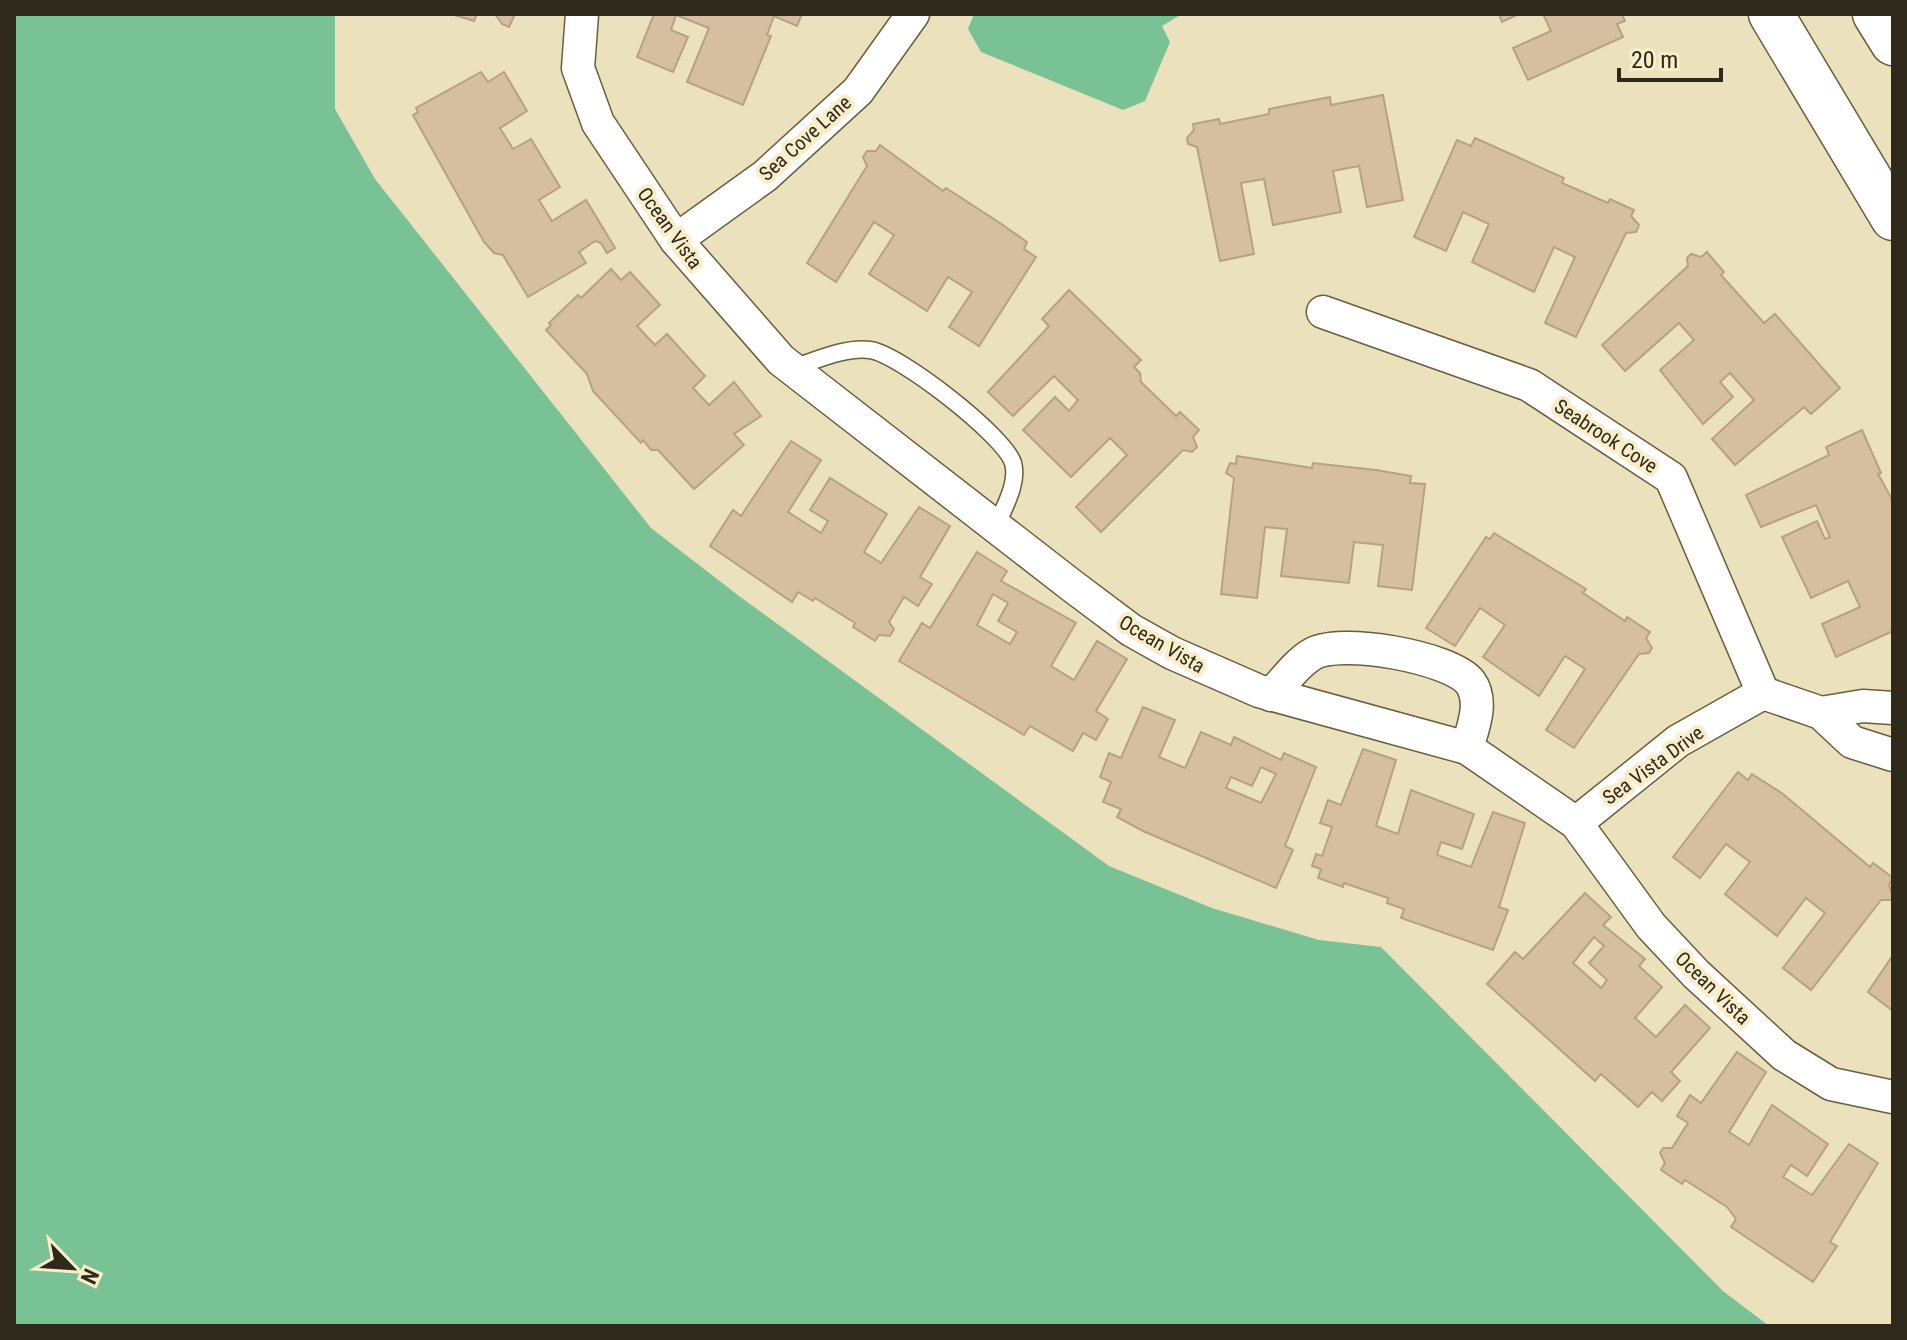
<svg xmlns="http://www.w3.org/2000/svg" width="1907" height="1340" font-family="'Roboto Condensed',sans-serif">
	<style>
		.green { fill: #78c295 }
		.building { fill: #d5bfa0; stroke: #b6a182; stroke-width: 2; fill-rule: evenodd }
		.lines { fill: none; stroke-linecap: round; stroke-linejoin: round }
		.lane-casing { stroke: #695e3e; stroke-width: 19 }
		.street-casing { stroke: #695e3e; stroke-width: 35 }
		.primary-casing { stroke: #695e3e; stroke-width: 47 }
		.lane { stroke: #fff; stroke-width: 16 }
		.street { stroke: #fff; stroke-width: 32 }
		.primary { stroke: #fff; stroke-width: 44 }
		.labels { text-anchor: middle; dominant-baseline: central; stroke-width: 8; stroke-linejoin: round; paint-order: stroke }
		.street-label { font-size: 20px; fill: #2e291b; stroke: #faeeca }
	</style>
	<rect width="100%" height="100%" fill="#ece1bd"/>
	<g class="green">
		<polygon points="14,14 335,14 335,109 375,179 651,528 739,596 1109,866 1212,908 1319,940 1381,947 1723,1291 1769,1326 14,1326"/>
		<polygon points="974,14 1182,14 1162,26 1170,42 1145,101 1123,110 981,52 968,29"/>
	</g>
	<g class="building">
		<polygon points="451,14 477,14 474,21"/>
		<polygon points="495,14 515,14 509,27 502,24"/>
		<polygon points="654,14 802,14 797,26 774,16 767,35 771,36 743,105 687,82 709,28 676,15 671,30 688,37 673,72 637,57"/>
		<polygon points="1499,14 1519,14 1502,22"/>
		<polygon points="1543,14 1622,14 1625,21 1617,24 1623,37 1528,80 1513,48 1551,31"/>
		<polygon points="481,72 488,82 504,72 527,111 500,128 513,149 531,139 560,187 539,200 552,221 586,200 615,248 607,253 601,243 595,241 579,252 586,263 528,297 503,255 494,253 484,242 413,115 418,112 416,108"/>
		<polygon points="1383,95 1403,200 1367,207 1359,166 1333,171 1341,212 1273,225 1264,179 1241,183 1254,254 1220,261 1197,147 1188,144 1187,138 1194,130 1193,124 1219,119 1220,124 1269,114 1269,109 1330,97 1331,105"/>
		<polygon points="1475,138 1564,178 1562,183 1608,203 1610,199 1634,210 1631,216 1639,225 1636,232 1626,233 1576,337 1545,323 1575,257 1554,247 1534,292 1472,262 1489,224 1463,212 1446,251 1414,237 1457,140 1471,146"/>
		<polygon points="880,145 943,191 946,188 1000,223 1027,242 1024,249 1036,257 979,346 949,327 972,292 948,277 927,311 869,274 894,235 874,222 836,282 807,263 867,166 863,157 867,151 876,151"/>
		<polygon points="1707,252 1724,272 1721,275 1764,323 1775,314 1840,388 1811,414 1804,407 1735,465 1712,439 1754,400 1730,373 1720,382 1733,397 1703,424 1660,370 1694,340 1679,323 1625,371 1602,345 1688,266 1687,258 1691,254 1701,257"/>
		<polygon points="611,269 621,280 630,272 660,305 637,326 655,345 667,334 705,376 693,388 709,405 734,382 761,416 734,434 744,445 694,489 658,450 651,450 643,440 641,443 593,391 587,374 546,330 551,325 549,323 578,295 581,298"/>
		<polygon points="1069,290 1141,360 1134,367 1140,373 1141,382 1176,416 1180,412 1199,430 1193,437 1197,447 1192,452 1183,450 1101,532 1076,507 1127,455 1110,438 1071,477 1023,430 1055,397 1069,411 1078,400 1054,376 1013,416 988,392 1049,326 1042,319"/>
		<polygon points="1862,430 1881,473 1878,474 1893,501 1893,631 1836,657 1822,624 1860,607 1848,581 1811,598 1782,537 1817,521 1825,539 1830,537 1816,505 1761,527 1746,495 1829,455 1826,447"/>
		<polygon points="791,441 821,460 788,512 821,533 828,521 810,510 830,478 887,514 864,552 881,563 919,507 950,526 920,577 932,584 918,606 904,597 889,622 894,629 890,636 879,635 875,641 853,627 855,623 815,598 813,601 798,592 792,602 710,546 733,510 741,516"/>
		<polygon points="1237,456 1312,468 1313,463 1376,470 1411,476 1410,483 1425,484 1412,590 1378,586 1383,545 1354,542 1349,583 1281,576 1287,529 1265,527 1257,598 1221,594 1234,478 1226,473 1230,463 1236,464"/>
		<polygon points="1494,533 1586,589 1583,593 1625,621 1627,617 1650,632 1646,638 1652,648 1649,653 1639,654 1574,748 1546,730 1585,669 1565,656 1539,696 1483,657 1505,625 1480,608 1455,646 1426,628 1486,537 1490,539"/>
		<path d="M 977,552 L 1007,571 L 1001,581 L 1076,623 L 1051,666 L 1074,680 L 1097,641 L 1127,659 L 1096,711 L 1108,719 L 1096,740 L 1083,733 L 1073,751 L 1030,726 L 1024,735 L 899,661 L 922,623 L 930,628 ZM 993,594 L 1008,603 L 998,621 L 1017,632 L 1010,644 L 977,625 Z"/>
		<path d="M 1143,707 L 1175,720 L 1159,757 L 1185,768 L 1201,732 L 1231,745 L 1234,737 L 1281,760 L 1284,753 L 1316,767 L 1285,846 L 1293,850 L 1276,888 L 1143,831 L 1117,817 L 1121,809 L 1103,802 L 1111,782 L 1100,777 L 1109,753 L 1121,758 ZM 1261,767 L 1276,774 L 1261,803 L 1226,788 L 1231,777 L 1252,786 Z"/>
		<polygon points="1363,749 1396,760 1376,826 1398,834 1411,790 1474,814 1462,849 1441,842 1437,855 1471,867 1493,812 1525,823 1499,907 1508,910 1493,950 1401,918 1404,909 1387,903 1388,898 1344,883 1343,887 1318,878 1321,869 1312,866 1316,854 1322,856 1332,827 1320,823 1328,800 1341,805"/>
		<polygon points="1738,772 1748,780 1752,774 1783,794 1870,867 1873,863 1893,878 1889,885 1893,897 1890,900 1881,900 1811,990 1783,968 1825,913 1806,898 1777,936 1725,894 1750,862 1726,844 1700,878 1673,857"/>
		<path d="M 1585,893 L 1611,917 L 1603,925 L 1645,959 L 1639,966 L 1662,987 L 1635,1018 L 1656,1037 L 1685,1005 L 1710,1028 L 1671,1072 L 1680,1081 L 1662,1101 L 1652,1092 L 1638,1107 L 1601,1074 L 1595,1081 L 1487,984 L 1515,952 L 1523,959 ZM 1594,937 L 1604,946 L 1589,963 L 1607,980 L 1601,988 L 1573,963 Z"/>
		<polygon points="1893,955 1893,1011 1868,992"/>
		<polygon points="1737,1052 1766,1072 1729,1132 1749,1145 1772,1105 1828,1144 1807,1176 1791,1165 1783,1177 1812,1195 1849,1144 1878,1163 1830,1242 1837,1246 1813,1282 1731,1227 1736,1219 1727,1207 1685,1180 1682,1184 1661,1170 1665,1163 1660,1153 1663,1148 1672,1148 1688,1123 1677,1116 1690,1095 1701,1103"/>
	</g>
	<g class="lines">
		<defs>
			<path id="lane" d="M 793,368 C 817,360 845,347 870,350 C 898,353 1005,436 1013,463 C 1019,483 1003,509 996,527"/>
			<g id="street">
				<polyline points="582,14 578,68 598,123 676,240 781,360 1071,585 1131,630 1172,653 1259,691 1467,748 1576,823 1651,926 1696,974 1784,1055 1831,1084 1893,1097"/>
				<polyline points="676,240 765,176 858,91 913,14"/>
				<polyline points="1323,312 1529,385 1671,478 1763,693"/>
				<path d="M 1271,695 C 1283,683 1296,664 1311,655 C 1338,637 1450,657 1470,682 C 1484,701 1473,728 1467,748"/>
				<polyline points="1821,713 1863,706 1893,708"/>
				<polyline points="1576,823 1678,741 1763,693 1821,713 1852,742 1893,755"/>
			</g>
			<g id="primary">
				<polyline points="1771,14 1893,218"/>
				<polyline points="1875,14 1893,43"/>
			</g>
		</defs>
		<use href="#lane" class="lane-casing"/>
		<use href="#street" class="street-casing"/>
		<use href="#primary" class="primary-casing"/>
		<use href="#lane" class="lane"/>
		<use href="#street" class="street"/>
		<use href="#primary" class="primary"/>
	</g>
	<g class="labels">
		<g class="street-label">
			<text transform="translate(805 138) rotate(-42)">Sea Cove Lane</text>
			<text transform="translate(670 228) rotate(54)">Ocean Vista</text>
			<text transform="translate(1606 436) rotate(33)">Seabrook Cove</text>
			<text transform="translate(1162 644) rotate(30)">Ocean Vista</text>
			<text transform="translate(1653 765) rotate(-36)">Sea Vista Drive</text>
			<text transform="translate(1713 988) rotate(44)">Ocean Vista</text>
		</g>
	</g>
	<rect width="1907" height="1340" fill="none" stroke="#2e291b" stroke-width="32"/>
	<g transform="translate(72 1268) rotate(115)" stroke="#faeeca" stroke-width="6" paint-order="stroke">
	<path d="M0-6L14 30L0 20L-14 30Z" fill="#2e291b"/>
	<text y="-12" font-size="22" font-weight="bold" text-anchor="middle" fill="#2e291b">N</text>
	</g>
	<path d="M1619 68v12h102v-12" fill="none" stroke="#2e291b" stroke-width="4"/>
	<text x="1631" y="68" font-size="24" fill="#2e291b" stroke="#faeeca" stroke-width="6" paint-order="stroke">20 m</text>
</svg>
